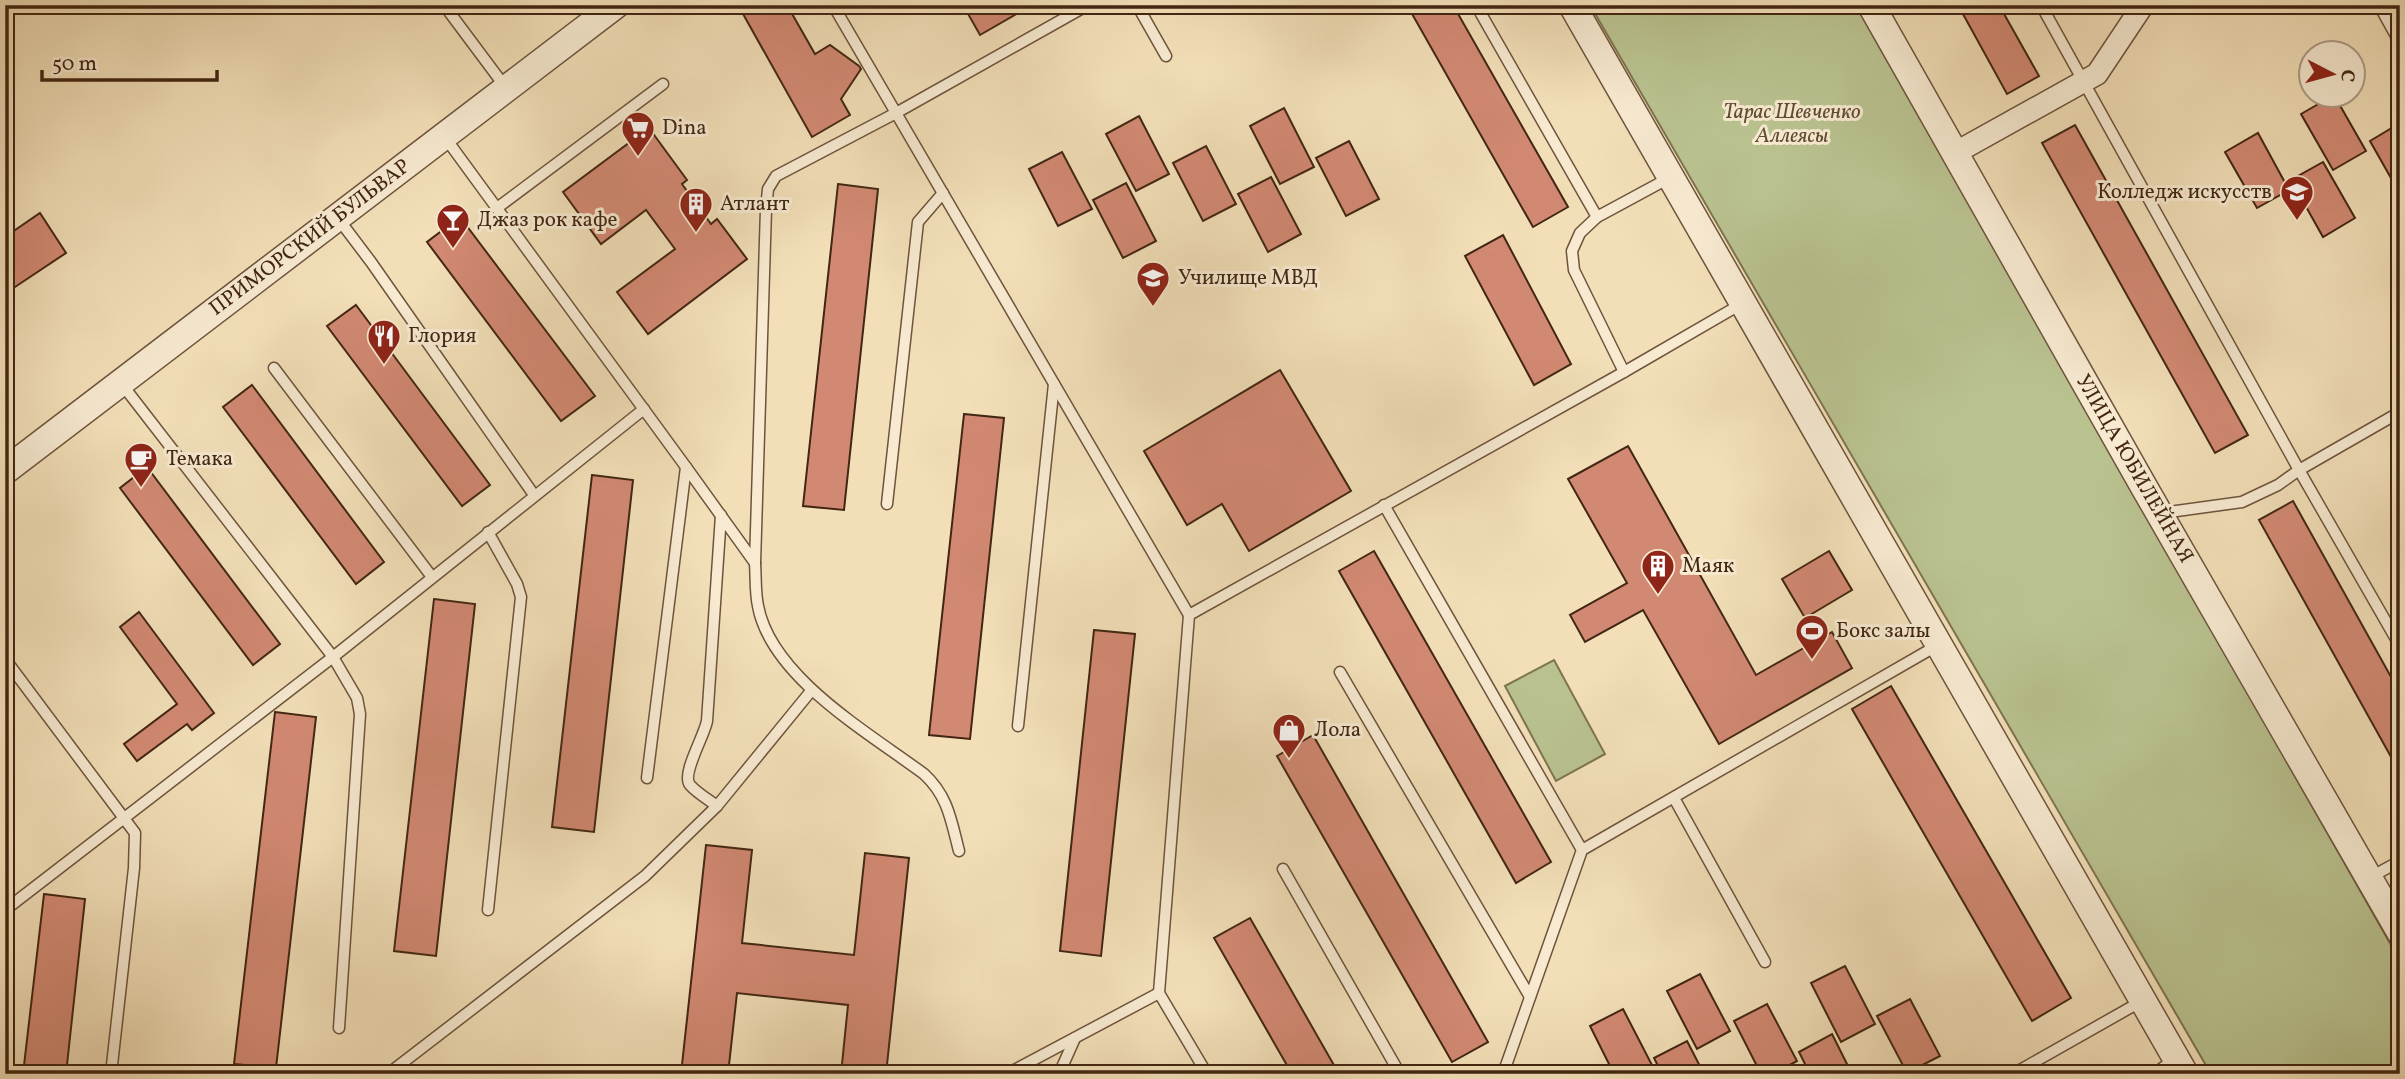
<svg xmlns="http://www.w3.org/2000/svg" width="2405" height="1079" font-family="Vollkorn,serif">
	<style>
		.green { fill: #b9c28f; stroke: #7e7450; stroke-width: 2 }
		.building { fill: #d28973; stroke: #422612; stroke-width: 2 }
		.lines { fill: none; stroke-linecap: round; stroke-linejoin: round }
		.service-casing { stroke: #6e543c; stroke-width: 13 }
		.minor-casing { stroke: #6e543c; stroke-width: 24 }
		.tertiary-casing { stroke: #6e543c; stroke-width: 29 }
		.service { stroke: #f7ead1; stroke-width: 10 }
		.minor { stroke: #f7ead1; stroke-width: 21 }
		.tertiary { stroke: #f7ead1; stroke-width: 26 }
		.labels { text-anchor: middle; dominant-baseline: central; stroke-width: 6; stroke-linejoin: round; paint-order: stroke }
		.park-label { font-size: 21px; font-style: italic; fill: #604d31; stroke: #f7ead1 }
		.poi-label { font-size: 21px; fill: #422612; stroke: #f7ead1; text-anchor: start }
		.street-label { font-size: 21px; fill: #422612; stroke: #f7ead1 }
	</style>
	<rect width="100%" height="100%" fill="#f2dfb8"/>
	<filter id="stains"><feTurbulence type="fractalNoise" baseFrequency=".00286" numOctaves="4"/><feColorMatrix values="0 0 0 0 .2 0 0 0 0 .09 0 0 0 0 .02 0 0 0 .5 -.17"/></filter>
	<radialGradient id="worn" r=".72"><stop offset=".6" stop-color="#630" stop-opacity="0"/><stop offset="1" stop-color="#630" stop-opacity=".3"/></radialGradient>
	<g class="green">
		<polygon points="1590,5 1858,5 2400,961 2400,1074 2211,1074"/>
		<polygon points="1554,660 1605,754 1556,781 1505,686"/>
	</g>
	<g class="building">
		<polygon points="738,5 787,5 815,54 830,45 859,66 861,69 841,99 850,115 812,137"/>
		<polygon points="963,5 1032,5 980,35"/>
		<polygon points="1407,5 1453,5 1568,207 1533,227"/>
		<polygon points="1958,5 1999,5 2039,76 2007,94"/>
		<polygon points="2334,95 2366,151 2333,170 2301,114"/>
		<polygon points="1284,108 1314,167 1280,184 1250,126"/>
		<polygon points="1139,116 1169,174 1136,191 1106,134"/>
		<polygon points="2400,123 2400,194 2370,141"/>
		<polygon points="2075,125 2248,435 2215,453 2042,143"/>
		<polygon points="649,128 687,180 682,184 711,224 717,219 747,259 648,334 617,292 675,249 646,210 601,244 563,192"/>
		<polygon points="2258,133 2289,190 2257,208 2225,152"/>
		<polygon points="1349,141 1379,199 1346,216 1316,158"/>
		<polygon points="1206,146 1236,204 1203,221 1173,163"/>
		<polygon points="1062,152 1092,209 1058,226 1029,169"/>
		<polygon points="2323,162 2355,218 2323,237 2291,180"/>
		<polygon points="1271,177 1301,234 1268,252 1238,194"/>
		<polygon points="1126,183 1156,241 1123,258 1093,200"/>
		<polygon points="838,184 878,189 844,510 803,506"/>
		<polygon points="40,213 66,253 12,289 5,280 5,237"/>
		<polygon points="460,217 595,396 561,421 427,242"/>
		<polygon points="1503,235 1571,364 1534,385 1465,256"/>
		<polygon points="356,305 490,485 462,506 327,326"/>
		<polygon points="1280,370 1351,491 1249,551 1222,504 1187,525 1144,451"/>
		<polygon points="252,385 384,562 356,584 223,407"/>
		<polygon points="964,414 1004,418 970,739 929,735"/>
		<polygon points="1628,446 1756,675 1832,632 1852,668 1719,744 1643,610 1585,642 1570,615 1627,583 1568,479"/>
		<polygon points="147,467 280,644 253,665 120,488"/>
		<polygon points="592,475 633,480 594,832 552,827"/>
		<polygon points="2293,501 2400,693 2400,773 2259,520"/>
		<polygon points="1374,551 1551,862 1516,883 1339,571"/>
		<polygon points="1829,551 1852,590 1805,618 1782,579"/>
		<polygon points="434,599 475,604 436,956 394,951"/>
		<polygon points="139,612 214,713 192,730 187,724 137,761 124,744 177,704 120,627"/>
		<polygon points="1094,630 1135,634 1101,956 1060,951"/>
		<polygon points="1891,686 2071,998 2032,1021 1852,709"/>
		<polygon points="275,712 316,717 276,1068 234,1064"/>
		<polygon points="1313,735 1488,1042 1452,1062 1277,756"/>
		<polygon points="706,845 752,850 742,943 854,955 865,853 909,858 886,1074 841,1074 848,1005 737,993 728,1074 681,1074"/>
		<polygon points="44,894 85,899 66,1074 23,1074"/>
		<polygon points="1250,918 1339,1074 1292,1074 1214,938"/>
		<polygon points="1845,966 1875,1024 1841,1042 1811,983"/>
		<polygon points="1700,974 1730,1031 1697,1049 1667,991"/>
		<polygon points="1910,999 1940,1056 1907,1073 1877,1016"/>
		<polygon points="1767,1004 1797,1061 1773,1074 1761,1074 1734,1021"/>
		<polygon points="1623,1009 1653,1067 1639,1074 1614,1074 1590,1026"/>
		<polygon points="1832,1034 1852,1074 1810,1074 1799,1052"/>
		<polygon points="1687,1041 1704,1074 1662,1074 1654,1058"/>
	</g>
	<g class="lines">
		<defs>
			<g id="service">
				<polyline points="452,5 447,9 506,88"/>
				<polyline points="833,5 1189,615"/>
				<polyline points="1137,5 1166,56"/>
				<polyline points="1476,5 1597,217"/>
				<polyline points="2041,5 2299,470 2400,646"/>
				<polyline points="2379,5 2400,43"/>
				<polyline points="444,136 686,467 647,778"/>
				<polyline points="497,208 663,84"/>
				<polyline points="337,217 371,262 534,495"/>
				<polyline points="274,368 432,577"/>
				<polyline points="1624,372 1574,270 1572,251 1580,233 1597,217 1671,177"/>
				<polyline points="121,383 333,657 357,698 360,714 339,1028"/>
				<polyline points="686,467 755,563"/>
				<polyline points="887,504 918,222 943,193"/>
				<polyline points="1384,505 1582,850"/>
				<polyline points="2162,513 2242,502 2278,485 2299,470 2400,412"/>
				<polyline points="488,532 517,584 521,597 488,910"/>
				<polyline points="5,659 135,833 134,868 111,1074"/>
				<polyline points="1340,672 1530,997"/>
				<polyline points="1018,726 1054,384"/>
				<polyline points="1674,798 1765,962"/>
				<path d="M 717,806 C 709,800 697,793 690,785 C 681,774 704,737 707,721 L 721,515"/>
				<path d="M 959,851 C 951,820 948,796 924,774 C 869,733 771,677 758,606 C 755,592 756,577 755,563 L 766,209 L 768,189 L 776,176 L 896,113 L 1088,5"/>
				<polyline points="1283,869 1400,1074"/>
				<polyline points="2369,878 2400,861"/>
				<polyline points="5,910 333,657 644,409"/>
				<polyline points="388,1074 645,876 717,806 811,691"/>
				<polyline points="1007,1074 1159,993"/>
				<polyline points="1059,1074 1075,1038"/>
				<polyline points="1207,1074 1159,993 1189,615 1624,372 1743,303"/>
				<polyline points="1503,1074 1582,850 1938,645"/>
				<polyline points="2013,1074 2142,1001"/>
				<polyline points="2154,1074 2176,1058"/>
			</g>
			<polyline id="minor" points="1955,153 2097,74 2143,5"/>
			<g id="tertiary">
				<polyline points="1572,5 2185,1074"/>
				<polyline points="1871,5 2144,487 2400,932"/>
				<polyline points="5,471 616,5"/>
			</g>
		</defs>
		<use href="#service" class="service-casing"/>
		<use href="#minor" class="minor-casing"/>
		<use href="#tertiary" class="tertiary-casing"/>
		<use href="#service" class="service"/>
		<use href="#minor" class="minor"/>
		<use href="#tertiary" class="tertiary"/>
	</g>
	<defs>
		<symbol id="supermarket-pin" viewBox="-11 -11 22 30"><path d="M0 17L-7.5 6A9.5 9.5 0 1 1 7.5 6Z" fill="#8f2418" stroke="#f7ead1"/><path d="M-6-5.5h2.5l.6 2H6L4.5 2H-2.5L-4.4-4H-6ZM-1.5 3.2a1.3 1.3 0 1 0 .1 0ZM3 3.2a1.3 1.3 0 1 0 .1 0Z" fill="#fff"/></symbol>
		<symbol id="university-pin" viewBox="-11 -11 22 30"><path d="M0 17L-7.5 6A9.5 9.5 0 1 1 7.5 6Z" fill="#8f2418" stroke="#f7ead1"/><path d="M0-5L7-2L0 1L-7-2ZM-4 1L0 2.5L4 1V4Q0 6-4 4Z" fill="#fff"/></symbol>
		<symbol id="building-pin" viewBox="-11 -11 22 30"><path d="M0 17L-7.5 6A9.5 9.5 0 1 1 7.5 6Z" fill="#8f2418" stroke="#f7ead1"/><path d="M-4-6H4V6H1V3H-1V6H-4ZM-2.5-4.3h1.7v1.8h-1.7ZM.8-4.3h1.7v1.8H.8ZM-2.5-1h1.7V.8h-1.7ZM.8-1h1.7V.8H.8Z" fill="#fff"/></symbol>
		<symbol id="bar-pin" viewBox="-11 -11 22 30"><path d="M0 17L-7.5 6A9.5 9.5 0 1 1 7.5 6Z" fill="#8f2418" stroke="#f7ead1"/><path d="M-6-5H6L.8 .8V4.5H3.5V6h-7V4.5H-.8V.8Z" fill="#fff"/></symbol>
		<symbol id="restaurant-pin" viewBox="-11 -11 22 30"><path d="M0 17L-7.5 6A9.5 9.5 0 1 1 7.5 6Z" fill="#8f2418" stroke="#f7ead1"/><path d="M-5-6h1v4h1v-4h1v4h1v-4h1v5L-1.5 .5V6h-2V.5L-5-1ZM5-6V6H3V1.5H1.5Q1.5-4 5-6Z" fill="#fff"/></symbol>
		<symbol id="cafe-pin" viewBox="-11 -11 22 30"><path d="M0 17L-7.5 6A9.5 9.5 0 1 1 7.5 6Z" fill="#8f2418" stroke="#f7ead1"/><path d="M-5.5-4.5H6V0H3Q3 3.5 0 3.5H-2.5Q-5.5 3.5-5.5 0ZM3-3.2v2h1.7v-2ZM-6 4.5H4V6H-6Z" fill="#fff"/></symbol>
		<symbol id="stadium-pin" viewBox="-11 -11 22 30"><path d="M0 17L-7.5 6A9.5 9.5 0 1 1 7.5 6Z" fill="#8f2418" stroke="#f7ead1"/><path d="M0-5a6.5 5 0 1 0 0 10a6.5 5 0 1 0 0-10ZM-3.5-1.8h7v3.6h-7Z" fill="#fff"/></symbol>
		<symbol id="shop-pin" viewBox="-11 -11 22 30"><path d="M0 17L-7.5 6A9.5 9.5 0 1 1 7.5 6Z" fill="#8f2418" stroke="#f7ead1"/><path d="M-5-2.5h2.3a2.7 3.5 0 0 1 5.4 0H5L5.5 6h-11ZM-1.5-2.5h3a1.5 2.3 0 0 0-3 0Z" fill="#fff"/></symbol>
	</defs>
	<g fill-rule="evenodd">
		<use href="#supermarket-pin" x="619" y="109" width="38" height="52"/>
		<use href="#university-pin" x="2278" y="173" width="38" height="52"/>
		<use href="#building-pin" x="677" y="185" width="38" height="52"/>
		<use href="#bar-pin" x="434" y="201" width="38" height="52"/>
		<use href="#university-pin" x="1134" y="259" width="38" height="52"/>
		<use href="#restaurant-pin" x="365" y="317" width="38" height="52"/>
		<use href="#cafe-pin" x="122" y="440" width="38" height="52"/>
		<use href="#building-pin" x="1639" y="547" width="38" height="52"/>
		<use href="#stadium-pin" x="1793" y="612" width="38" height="52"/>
		<use href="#shop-pin" x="1270" y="711" width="38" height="52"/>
	</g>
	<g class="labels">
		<g class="park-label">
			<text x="1792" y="112">Тарас Шевченко<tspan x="1792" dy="24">Аллеясы</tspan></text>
		</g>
		<g class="poi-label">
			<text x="662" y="128">Dina</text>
			<text x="2272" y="192" text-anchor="end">Колледж искусств</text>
			<text x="720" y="204">Атлант</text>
			<text x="477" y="220">Джаз рок кафе</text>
			<text x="1178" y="278">Училище МВД</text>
			<text x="408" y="336">Глория</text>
			<text x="166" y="459">Темака</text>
			<text x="1682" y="566">Маяк</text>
			<text x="1836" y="631">Бокс залы</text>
			<text x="1314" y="730">Лола</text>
		</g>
		<g class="street-label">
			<text transform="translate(310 238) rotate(-37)">ПРИМОРСКИЙ БУЛЬВАР</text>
			<text transform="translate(2134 469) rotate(60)">УЛИЦА ЮБИЛЕЙНАЯ</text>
		</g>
	</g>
	<rect width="2405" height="1079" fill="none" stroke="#f2dfb8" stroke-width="28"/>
	<rect x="7" y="7" width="2391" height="1065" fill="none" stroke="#422612" stroke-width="3.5"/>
	<rect x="14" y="14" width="2377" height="1051" fill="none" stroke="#422612" stroke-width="2"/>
	<g transform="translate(2332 74) rotate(96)"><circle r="33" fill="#f7ead1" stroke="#af9c85" stroke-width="2"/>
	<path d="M0-5L12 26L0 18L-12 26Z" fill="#8f2418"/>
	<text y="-10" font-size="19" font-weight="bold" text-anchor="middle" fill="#422612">С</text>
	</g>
	<path d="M42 70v10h175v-10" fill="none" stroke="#422612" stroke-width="3.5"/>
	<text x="52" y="70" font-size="21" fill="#422612" stroke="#f7ead1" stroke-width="5" paint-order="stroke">50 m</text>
	<rect width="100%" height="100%" filter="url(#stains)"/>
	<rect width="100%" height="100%" fill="url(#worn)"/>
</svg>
